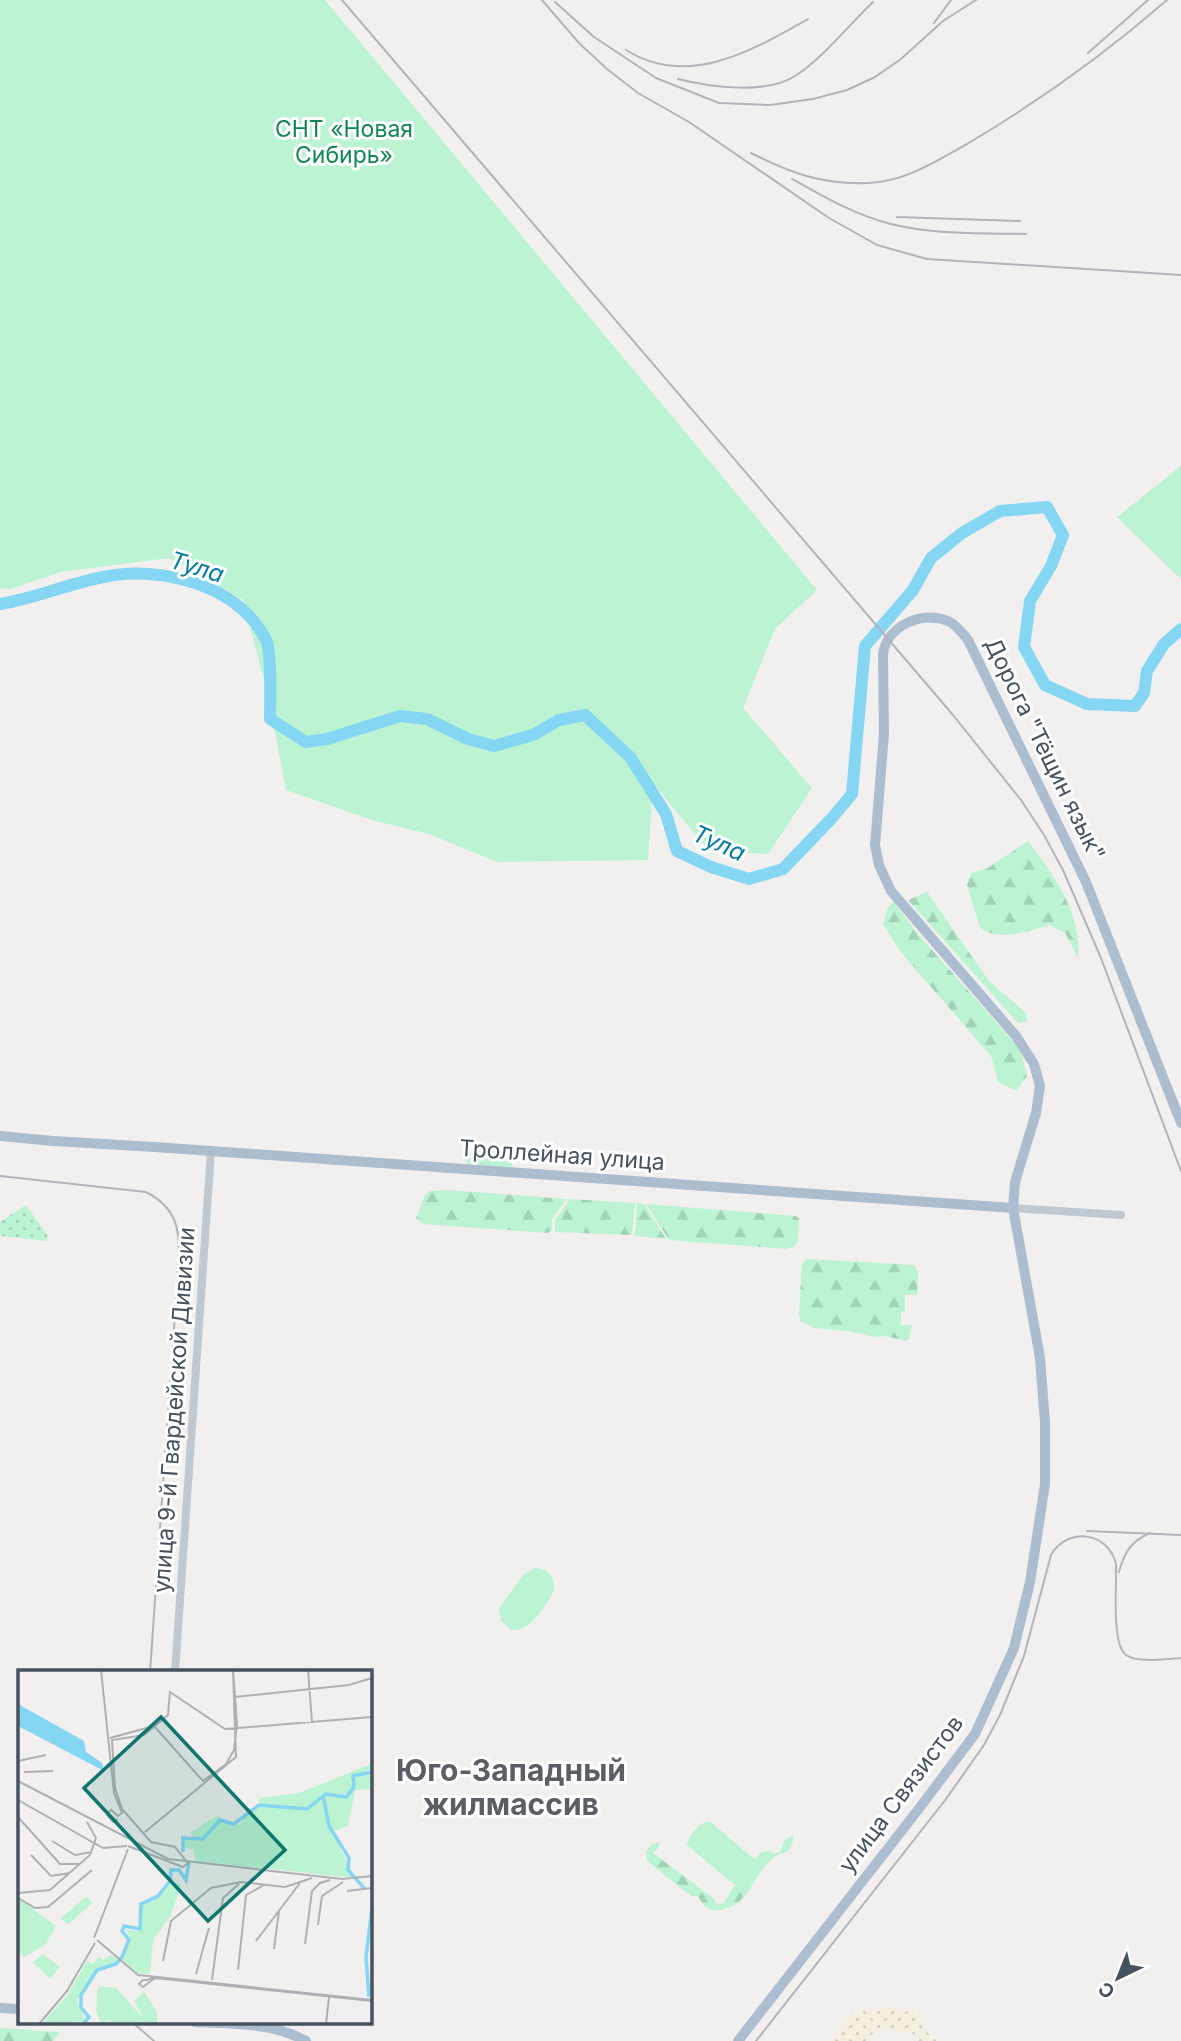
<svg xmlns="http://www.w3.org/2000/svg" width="1181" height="2041" font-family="Inter,sans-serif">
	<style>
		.green { fill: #bbf3d3 }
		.forest { fill: url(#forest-firs) }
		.sand { fill: url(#sand-dots) }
		.park { fill: url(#park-dots) }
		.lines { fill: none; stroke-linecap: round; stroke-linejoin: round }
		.river { stroke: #84d6f3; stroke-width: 12 }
		.minor { stroke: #bfc9d2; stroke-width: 8 }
		.major { stroke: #adbdd0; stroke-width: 10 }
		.tram { stroke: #b1b4ba; stroke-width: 2 }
		.rail { stroke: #b1b4ba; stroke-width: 2 }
		.labels { text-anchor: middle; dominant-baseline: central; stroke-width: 6; stroke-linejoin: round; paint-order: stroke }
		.park-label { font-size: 23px; fill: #108751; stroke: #fff }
		.street-label { font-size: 23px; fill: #46525f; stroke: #fff }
		.water-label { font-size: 24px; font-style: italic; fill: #037ba6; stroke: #fff }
		.district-label { font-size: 30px; font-weight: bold; fill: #5b5f65; stroke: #fff }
		.inset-river { fill: none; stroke: #84d6f3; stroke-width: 3.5 }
		.inset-road { fill: none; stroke: #adb0b5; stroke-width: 2 }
		.view { fill: #0f766e; fill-opacity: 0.15; stroke: #0f766e; stroke-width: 3.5 }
		.inset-edge { fill: none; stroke: #46525f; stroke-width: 3.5 }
	</style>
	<defs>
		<pattern id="forest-firs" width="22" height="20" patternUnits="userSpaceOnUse" patternTransform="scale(1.75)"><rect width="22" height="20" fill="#bbf3d3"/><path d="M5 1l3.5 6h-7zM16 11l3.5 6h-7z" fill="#a2d2b8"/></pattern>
		<pattern id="sand-dots" width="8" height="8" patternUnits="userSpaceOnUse" patternTransform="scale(1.75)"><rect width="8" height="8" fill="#f4efdf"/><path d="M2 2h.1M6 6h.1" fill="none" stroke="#d3cfc2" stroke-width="1.8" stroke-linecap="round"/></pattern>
		<pattern id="park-dots" width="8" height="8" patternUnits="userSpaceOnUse" patternTransform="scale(1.75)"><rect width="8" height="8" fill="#bbf3d3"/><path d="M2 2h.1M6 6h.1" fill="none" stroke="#a2d2b8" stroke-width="1.8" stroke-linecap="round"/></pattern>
	</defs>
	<rect width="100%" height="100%" fill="#f2efef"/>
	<g class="green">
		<polygon points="0,0 325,0 817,590 775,629 743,708 812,788 768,854 709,851 653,783 648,860 497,862 429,834 372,820 286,790 267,692 243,600 169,558 60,572 11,589 0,588"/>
		<polygon points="1181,466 1181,579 1117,517"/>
		<polygon points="476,1147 503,1149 514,1168 467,1164 465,1158"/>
		<path d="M 535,1568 C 549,1569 555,1577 554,1590 C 546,1606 531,1631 512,1630 L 501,1621 L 499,1608 L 523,1575 Z"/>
		<path d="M 707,1821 L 712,1823 L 755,1860 L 737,1885 L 732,1883 L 687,1845 C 688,1836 698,1825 707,1821 Z"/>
	</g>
	<g class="forest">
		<path d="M 1028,841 C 1054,875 1082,913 1078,958 L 1065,933 L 1050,925 C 1028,931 1000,942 980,928 L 967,885 L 971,873 L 986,869 Z"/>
		<polygon points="927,892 989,981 1026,1013 1027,1021 1018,1023 908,900"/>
		<polygon points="894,902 916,932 1020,1049 1027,1076 1016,1091 998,1082 991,1056 899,950 883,924 888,907"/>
		<polygon points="446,1190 567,1199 552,1219 552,1230 548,1233 423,1224 416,1218 425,1195 430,1191"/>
		<polygon points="570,1199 635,1203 632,1235 555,1232 555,1220"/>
		<polygon points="637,1203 644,1204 666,1239 635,1236"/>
		<polygon points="646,1204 796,1216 799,1219 798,1240 795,1246 787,1249 669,1240"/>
		<polygon points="807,1259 915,1265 918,1274 917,1295 905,1295 905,1312 901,1312 901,1325 912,1325 909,1339 905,1341 886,1336 876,1337 848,1331 815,1328 801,1321 799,1314 802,1264"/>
		<path d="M 792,1835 L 794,1837 C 788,1859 786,1848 773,1858 C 752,1874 750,1907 719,1910 C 708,1911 703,1906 698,1896 L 691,1896 L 647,1861 L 646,1852 L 652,1844 L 659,1843 L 658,1848 L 653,1853 L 712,1897 L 718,1905 L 724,1903 L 731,1891 L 761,1852 L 770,1851 L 773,1854 L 780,1852 L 784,1841 Z"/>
		<polygon points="0,2028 60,2032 53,2041 0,2041"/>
	</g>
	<polygon class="sand" points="888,2007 919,2011 925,2030 937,2041 919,2041 917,2035 878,2028 866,2041 831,2041 852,2012"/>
	<polygon class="park" points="26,1205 48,1236 47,1241 0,1236 0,1222"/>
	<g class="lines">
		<path class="river" d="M 0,604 C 35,598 68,584 103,577 C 160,565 238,584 266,640 C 272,652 270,703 270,719 L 306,742 L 327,739 L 400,716 L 427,719 L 468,739 L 494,746 L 533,735 L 559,720 L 585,715 L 630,757 L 666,814 L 677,851 L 711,867 L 749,879 L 783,869 L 832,818 L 852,794 L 865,646 L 913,590 L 931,558 L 962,533 L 1000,511 L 1047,507 L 1063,535 L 1051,566 L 1030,601 L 1024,647 L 1045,685 L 1087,704 L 1135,706 L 1144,693 L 1147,671 L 1164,644 L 1181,629"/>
		<g class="minor">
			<polyline points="1013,1208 1121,1215"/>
			<polyline points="175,1672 211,1151"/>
		</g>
		<g class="major">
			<polyline points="0,1136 53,1141 155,1147 1013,1208"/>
			<polyline points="0,2008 19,2009"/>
			<path d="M 194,2022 C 234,2024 271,2022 306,2041"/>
			<path d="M 738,2041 L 921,1806 L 975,1734 L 1014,1648 L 1030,1582 L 1045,1484 L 1045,1422 L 1040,1358 L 1013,1208 L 1015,1182 L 1036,1113 L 1040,1086 L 1034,1064 L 1016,1036 L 891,891 L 879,865 L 875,845 L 884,734 L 883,654 C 887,626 922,610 948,621 C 957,625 962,633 968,640 L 1086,882 L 1181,1123"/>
		</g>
		<g class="tram">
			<path d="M 0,1176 L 146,1192 C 181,1210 180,1235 178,1270 L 150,1672"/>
			<polyline points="1087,1531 1181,1535"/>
			<path d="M 1119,1572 C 1124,1553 1131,1541 1150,1533"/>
			<polyline points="132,2022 154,2041"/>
			<path d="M 756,2041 L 946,1799 L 984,1745 L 1000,1715 L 1024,1656 L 1051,1555 C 1067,1527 1108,1531 1116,1564 C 1117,1583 1111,1644 1126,1655 C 1137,1663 1168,1659 1181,1658"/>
		</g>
		<g class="rail">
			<polyline points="342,0 953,715 1021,800 1044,835 1063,870 1101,958 1181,1171"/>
			<polyline points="542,0 579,43 607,69 638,93 689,122 829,218 877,245 927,259 1181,275"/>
			<polyline points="555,2 594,37 656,78 719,103 770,105 813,99 847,90 875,77 901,59 943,21 976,0"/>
			<polyline points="934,23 951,0"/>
			<path d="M 626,50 C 688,89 753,50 808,19"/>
			<polyline points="1088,53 1148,0"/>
			<path d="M 678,79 C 710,87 765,95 795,76 C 821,60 850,24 873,2"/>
			<path d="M 751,153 C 790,173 823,185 868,183 C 905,182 936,161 967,144 C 1038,102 1105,54 1167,0"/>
			<path d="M 792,179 C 824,197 855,215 891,224 C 935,235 981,233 1026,234"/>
			<polyline points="897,217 1020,221"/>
		</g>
	</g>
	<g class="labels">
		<g class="park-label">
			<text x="344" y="129">СНТ «Новая<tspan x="344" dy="26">Сибирь»</tspan></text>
		</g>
		<g class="street-label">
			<text transform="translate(1045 749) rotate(64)">Дорога "Тёщин язык"</text>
			<text transform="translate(562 1155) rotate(4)">Троллейная улица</text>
			<text transform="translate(174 1410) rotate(-86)">улица 9-й Гвардейской Дивизии</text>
			<text transform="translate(901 1794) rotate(-53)">улица Связистов</text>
		</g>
		<g class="water-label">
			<text transform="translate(197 567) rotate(17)">Тула</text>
			<text transform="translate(719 843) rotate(24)">Тула</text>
		</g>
		<g class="district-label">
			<text x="511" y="1770">Юго-Западный<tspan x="511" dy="34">жилмассив</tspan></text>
		</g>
	</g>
	<g transform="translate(18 1670)">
		<rect width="354" height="354" fill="#f2efef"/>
		<path d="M 353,94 L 353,119 L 337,120 L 330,156 L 314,162 L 337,208 L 178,191 L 175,179 L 166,178 L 165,171 L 176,168 L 172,163 L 193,149 L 200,146 L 214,155 L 222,154 L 234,139 L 242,137 L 241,128 L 281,123 ZM 153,213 L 163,214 L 161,221 L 153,245 L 135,270 L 132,304 L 119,303 L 105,290 L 113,270 L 108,260 L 123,261 L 124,234 L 141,227 ZM 69,226 L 74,233 L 51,254 L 42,249 ZM 25,284 L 42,297 L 32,309 L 15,292 ZM 93,285 L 100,290 L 97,293 L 79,300 L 59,330 L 67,351 L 24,354 L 51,323 L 55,325 L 51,322 L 69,291 L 75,294 L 80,287 L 85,290 ZM 80,316 L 98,318 L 125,348 L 116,331 L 126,322 L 139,342 L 139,353 L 120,353 L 125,348 L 118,353 L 90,353 L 93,350 L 83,353 L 78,341 Z" fill="#bbf3d3"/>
		<path d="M 0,228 L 38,256 L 27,275 L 6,287 L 0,281 Z" fill="#bbf3d3"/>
		<path d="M 0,34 L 66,71 L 68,82 L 84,93 L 86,101 L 0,56 Z" fill="#84d6f3"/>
		<path class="inset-river" d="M 305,125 L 311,156 L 331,188 L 330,200 L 347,219M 165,182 L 165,168 L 185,169 L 202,150 L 216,154 L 241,135 L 289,139 L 308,124 L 328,127 L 336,117 L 335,106 L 354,102M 351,327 L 348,287 L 354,238M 65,354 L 71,347 L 63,338 L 63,325 L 79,300 L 98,294 L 104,287 L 111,270 L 104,261 L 106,256 L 122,259 L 123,234 L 140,226 L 152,211 L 153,200 L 161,200 L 168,210 L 171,192"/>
		<path class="inset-road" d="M 83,0 L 96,123 L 104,143 L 100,146 L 93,140 L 89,145 L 95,152 L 100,149M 290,0 L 294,52M 217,27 L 331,15 L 354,8M 92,68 L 136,56 L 185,111 L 208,94 L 216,80 L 219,54 L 215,0M 0,91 L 28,85M 6,102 L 35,101M 0,111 L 150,189 L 324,209 L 354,206M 0,130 L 85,178 L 109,176M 0,147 L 42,194 L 61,194M 127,162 L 218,87 L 215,0M 34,171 L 57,185 L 74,182M 110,176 L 165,197 L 170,193 L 157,177 L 133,172 L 104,139 L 97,118 L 94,70 L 126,65 L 150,45 L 152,22 L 207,59 L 354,47M 13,185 L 33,206 L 52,203M 329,221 L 354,218M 0,223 L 32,220 L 72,185 L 78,168 L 69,152M 0,228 L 17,238 L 30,237 L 74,200M 300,255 L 304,226 L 325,212M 76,268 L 110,179M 79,270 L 120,305 L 354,330M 238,271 L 282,213M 287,274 L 294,221 L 302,213 L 312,210M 256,279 L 261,241M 145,291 L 153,251 L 193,218 L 223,212 L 267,217 L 294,208M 220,300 L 228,225 L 246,215M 178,304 L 191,258M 194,310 L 205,228 L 221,214M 354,330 L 137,307 L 135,308 L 129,310 L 125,310 L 121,314 L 125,317 L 137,308 L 354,331M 21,354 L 49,321 L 77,273M 308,354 L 311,327"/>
		<path class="view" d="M 143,47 L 267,180 L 190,251 L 66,118 Z"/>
		<rect width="354" height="354" class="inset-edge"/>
	</g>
	<g transform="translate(1118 1978) rotate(223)" stroke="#ffffff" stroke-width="5" paint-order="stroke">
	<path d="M0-5L12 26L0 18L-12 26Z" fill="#46525f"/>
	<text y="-10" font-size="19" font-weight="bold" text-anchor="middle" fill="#46525f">С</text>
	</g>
</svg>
